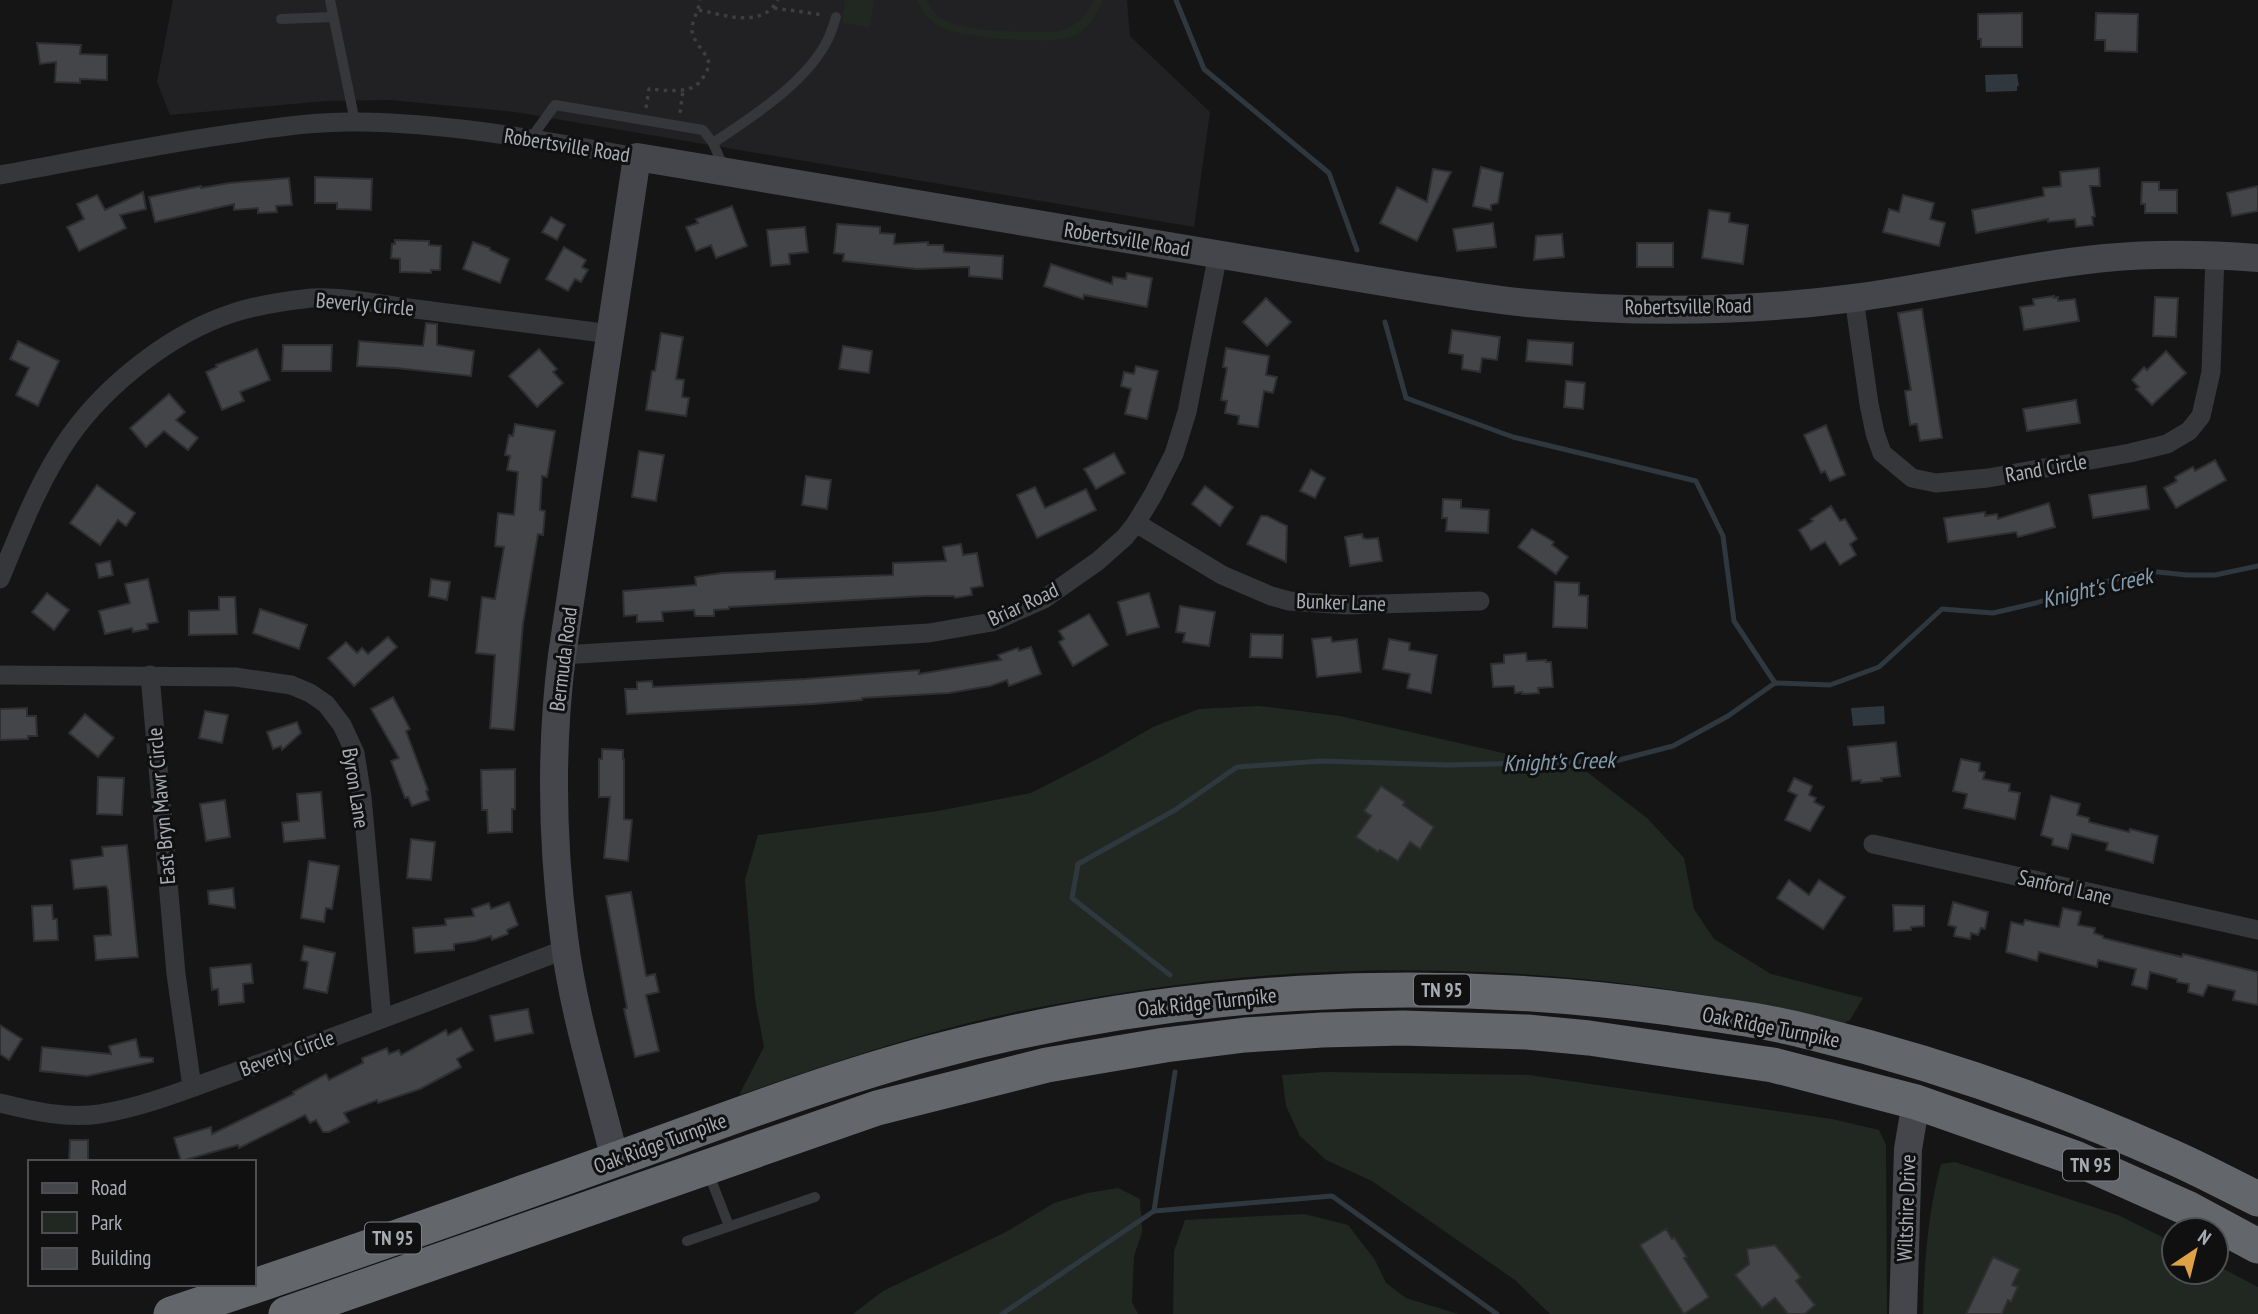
<svg xmlns="http://www.w3.org/2000/svg" width="2258" height="1314" font-family="'PT Sans Narrow',sans-serif">
	<style>
		.built { fill: #212123 }
		.green { fill: #212822 }
		.water { fill: #2f383e }
		.lines { fill: none; stroke-linecap: round; stroke-linejoin: round }
		.stream { stroke: #2f383e; stroke-width: 5 }
		.building { fill: #444549; stroke: #2f2f32; stroke-width: 2 }
		.path { stroke: #3c3e42; stroke-width: 3.5; stroke-dasharray: 3.5 5; stroke-linecap: butt }
		.lane { stroke: #36373b; stroke-width: 10 }
		.street { stroke: #36373b; stroke-width: 19 }
		.secondary { stroke: #44464b; stroke-width: 28 }
		.highway { stroke: #63666b; stroke-width: 35 }
		.labels { text-anchor: middle; dominant-baseline: central; stroke-width: 6; stroke-linejoin: round; paint-order: stroke }
		.shield { fill: #101011; stroke: #7a7e84; stroke-width: 2 }
		.shield-label { font-size: 19px; font-weight: bold; fill: #a8adb5 }
		.street-label { font-size: 21px; fill: #a8adb5; stroke: #101011 }
		.water-label { font-size: 23px; font-style: italic; fill: #839cad; stroke: #101011 }
	</style>
	<rect width="100%" height="100%" fill="#151516"/>
	<polygon class="built" points="173,0 1127,0 1130,36 1210,112 1194,227 515,112 390,100 326,101 170,115 157,82"/>
	<g class="green">
		<polygon points="845,0 874,0 870,27 842,23"/>
		<path d="M 917,0 L 926,0 C 930,7 933,13 939,17 C 962,33 1027,32 1055,32 C 1075,27 1085,19 1094,0 L 1103,0 C 1096,15 1088,30 1072,37 C 1051,45 962,38 942,28 C 930,22 923,12 917,0 Z"/>
		<path d="M 1259,706 L 1340,716 L 1587,772 L 1647,818 L 1684,858 L 1694,909 L 1714,939 L 1771,974 L 1863,998 L 1850,1020 L 1843,1024 C 1810,1016 1777,1008 1744,1002 C 1581,971 1402,962 1238,978 C 1165,985 1092,997 1020,1011 C 924,1031 832,1063 739,1095 L 764,1047 L 755,999 L 745,880 L 758,835 L 938,811 L 1031,793 L 1103,756 L 1153,727 L 1199,709 Z"/>
		<polygon points="1325,1072 1529,1075 1832,1119 1879,1130 1886,1145 1887,1314 1550,1314 1515,1280 1372,1181 1326,1160 1300,1136 1286,1106 1282,1075"/>
		<path d="M 1955,1162 L 2118,1215 L 2174,1243 L 2174,1272 L 2216,1272 L 2216,1265 L 2258,1287 L 2258,1314 L 1923,1314 C 1924,1264 1928,1212 1941,1164 Z"/>
		<polygon points="1118,1188 1140,1199 1142,1232 1134,1256 1132,1302 1138,1314 853,1314 883,1291 1006,1232 1054,1203 1088,1193"/>
		<polygon points="1304,1214 1348,1225 1375,1260 1386,1283 1406,1298 1458,1314 1173,1314 1174,1251 1185,1220"/>
	</g>
	<g class="water">
		<polygon points="2017,74 2019,86 2017,86 2017,91 1986,92 1985,75"/>
		<polygon points="1884,706 1885,724 1853,726 1851,708"/>
	</g>
	<g class="lines">
		<g class="stream">
			<polyline points="1176,0 1204,69 1329,173 1357,250"/>
			<polyline points="1385,322 1406,398 1513,437 1696,481 1723,536 1734,621 1775,683"/>
			<polyline points="1170,975 1072,898 1078,864 1175,810 1237,767 1321,761 1448,765 1615,761 1673,746 1728,716 1775,683 1830,685 1879,667 1942,609 1993,613 2036,603 2075,590 2148,571 2187,575 2215,575 2258,566"/>
			<polyline points="1154,1211 1175,1072"/>
			<polyline points="1002,1314 1154,1211 1332,1196 1497,1314"/>
		</g>
	</g>
	<g class="building">
		<polygon points="2022,13 2022,47 1981,47 1981,39 1978,39 1978,14"/>
		<polygon points="2096,13 2138,14 2137,52 2105,51 2105,40 2095,40"/>
		<polygon points="37,43 81,45 80,54 107,55 107,80 80,79 80,83 55,82 56,62 40,64"/>
		<polygon points="1481,167 1503,173 1498,203 1491,205 1491,210 1473,206"/>
		<polygon points="2099,168 2100,186 2090,186 2095,216 2092,217 2093,225 2076,227 2075,219 2048,222 2048,219 1976,233 1972,210 2044,196 2043,188 2061,186 2060,172"/>
		<polygon points="1433,169 1451,172 1417,241 1380,223 1397,187 1427,202"/>
		<polygon points="315,177 372,179 371,210 337,209 337,203 315,203"/>
		<polygon points="289,178 292,205 276,206 277,212 258,213 258,208 234,210 234,204 155,222 149,197 201,186 201,188 229,183"/>
		<polygon points="2142,182 2159,182 2159,190 2177,190 2177,213 2145,213 2145,204 2141,204"/>
		<polygon points="2258,186 2258,211 2232,216 2227,193"/>
		<polygon points="143,192 146,209 120,215 126,228 79,251 67,227 84,219 77,204 97,195 105,210"/>
		<polygon points="1903,195 1934,203 1930,219 1945,223 1939,246 1883,232 1889,209 1899,212"/>
		<polygon points="732,206 747,246 716,258 711,245 696,251 686,227 698,223 696,219"/>
		<polygon points="1709,210 1730,213 1729,222 1748,225 1743,264 1702,258"/>
		<polygon points="551,217 565,225 557,240 542,232"/>
		<polygon points="1493,223 1496,247 1457,251 1453,229"/>
		<polygon points="837,224 880,227 880,233 895,234 894,244 928,242 928,245 943,245 944,252 1003,256 1002,279 969,276 969,267 917,269 843,261 844,254 834,253"/>
		<polygon points="805,227 808,252 789,254 790,264 771,266 767,230"/>
		<polygon points="1562,234 1564,257 1534,260 1536,236"/>
		<polygon points="395,240 429,241 429,245 441,246 440,270 431,270 431,273 400,272 400,259 391,258 392,244 395,244"/>
		<polygon points="473,242 490,248 490,250 509,259 500,283 463,269"/>
		<rect x="1637" y="243" width="36" height="24"/>
		<polygon points="564,247 586,260 582,267 588,270 581,282 575,279 568,291 546,279"/>
		<polygon points="1051,264 1112,284 1113,277 1126,279 1127,273 1152,278 1147,307 1084,295 1083,299 1044,286"/>
		<polygon points="2054,296 2054,298 2058,297 2058,301 2075,299 2079,321 2024,330 2020,307 2034,305 2033,299"/>
		<polygon points="2155,297 2178,298 2176,337 2153,336"/>
		<polygon points="1266,298 1291,322 1267,346 1243,322"/>
		<polygon points="1922,309 1942,438 1920,441 1917,424 1910,425 1905,391 1911,390 1898,313"/>
		<polygon points="426,323 437,324 437,345 474,351 471,376 396,368 357,366 359,341 423,346"/>
		<polygon points="1452,330 1500,337 1497,360 1482,358 1480,372 1462,369 1463,355 1449,353"/>
		<polygon points="661,333 683,337 676,379 684,380 682,397 689,398 686,416 646,410 652,371 655,371"/>
		<polygon points="1528,340 1573,343 1572,365 1526,361"/>
		<polygon points="18,341 59,361 38,406 16,395 29,368 10,359"/>
		<polygon points="283,345 332,345 331,371 282,371"/>
		<polygon points="843,346 872,351 869,373 839,369"/>
		<polygon points="1226,348 1269,356 1266,375 1277,377 1273,393 1264,391 1258,427 1238,424 1239,416 1225,413 1227,401 1221,400 1227,368 1223,367"/>
		<polygon points="257,349 270,380 240,392 244,401 222,410 206,372 217,367 216,365"/>
		<polygon points="539,349 557,369 553,372 563,383 537,407 509,376"/>
		<polygon points="2166,351 2186,373 2152,405 2136,389 2139,387 2132,380 2144,367 2147,370"/>
		<polygon points="1136,366 1158,371 1147,419 1125,414 1131,389 1121,386 1124,372 1134,374"/>
		<polygon points="1566,381 1585,383 1583,409 1564,407"/>
		<polygon points="169,394 185,412 176,420 198,438 188,450 164,431 146,447 130,428"/>
		<polygon points="2076,400 2080,423 2027,431 2023,409"/>
		<polygon points="515,424 555,431 547,477 542,476 540,510 545,511 543,535 538,534 523,624 514,730 490,728 495,655 476,653 482,597 495,599 504,547 495,546 498,513 514,515 518,472 507,470 510,456 505,455 509,435 513,436"/>
		<polygon points="1826,425 1845,475 1830,481 1825,471 1821,473 1804,435"/>
		<polygon points="639,451 664,455 656,501 632,497"/>
		<polygon points="1114,453 1125,473 1096,489 1084,469"/>
		<polygon points="2215,460 2226,480 2176,508 2164,488 2177,481 2175,477 2193,467 2195,471"/>
		<polygon points="1311,470 1325,478 1315,498 1300,491"/>
		<polygon points="806,476 831,480 827,509 802,505"/>
		<polygon points="97,485 135,513 126,526 118,520 100,545 70,523"/>
		<polygon points="1205,486 1233,507 1220,526 1192,504"/>
		<polygon points="2146,486 2149,509 2093,518 2089,495"/>
		<polygon points="1035,487 1045,508 1086,489 1096,510 1037,538 1017,495"/>
		<polygon points="1443,499 1461,500 1461,508 1489,510 1488,533 1446,531 1447,518 1442,518"/>
		<polygon points="2049,503 2055,527 2018,537 2016,532 1948,542 1944,518 1985,512 1985,516 1997,514 1998,519"/>
		<polygon points="1831,506 1840,521 1845,519 1857,539 1850,544 1856,555 1840,565 1825,542 1811,550 1799,530 1813,521 1811,519"/>
		<polygon points="1261,516 1267,516 1287,526 1286,562 1247,544"/>
		<polygon points="1532,529 1554,542 1552,545 1568,557 1556,574 1518,547"/>
		<polygon points="1362,534 1363,538 1367,539 1378,538 1382,561 1350,566 1345,537"/>
		<polygon points="961,544 963,555 977,553 983,586 971,588 972,595 955,598 954,596 925,596 729,607 729,609 714,610 714,616 695,616 694,610 662,612 663,621 637,622 637,615 624,616 623,591 696,585 695,577 722,573 775,571 775,579 893,575 893,563 946,561 943,547"/>
		<polygon points="110,561 113,575 99,578 96,564"/>
		<polygon points="148,579 158,622 147,624 148,629 133,632 132,628 105,634 99,611 130,603 125,584"/>
		<polygon points="431,579 450,582 447,600 429,596"/>
		<polygon points="1555,582 1579,583 1579,595 1588,596 1587,628 1553,627"/>
		<polygon points="47,593 69,610 54,630 32,612"/>
		<polygon points="1149,593 1159,627 1127,635 1118,602"/>
		<polygon points="219,597 235,597 237,634 189,635 189,611 219,610"/>
		<polygon points="1180,606 1215,612 1209,646 1183,642 1185,633 1176,632"/>
		<polygon points="260,609 307,625 299,649 253,633"/>
		<polygon points="1089,614 1108,645 1073,666 1059,642 1064,639 1059,631"/>
		<polygon points="1251,634 1283,635 1282,658 1250,657"/>
		<polygon points="388,637 397,647 354,686 328,658 346,642 357,653 362,648 368,654"/>
		<polygon points="1331,637 1332,642 1357,639 1361,672 1317,677 1312,639"/>
		<polygon points="1389,639 1410,643 1409,650 1437,655 1431,693 1407,688 1410,674 1383,669"/>
		<polygon points="1031,647 1041,674 1009,686 1007,680 990,686 949,693 862,698 862,700 814,704 627,714 625,689 637,689 637,682 652,681 653,687 805,679 919,670 919,674 1001,660 998,655 1018,648 1019,651"/>
		<polygon points="1526,653 1527,661 1546,660 1546,662 1551,662 1553,687 1538,688 1539,693 1522,694 1522,692 1515,693 1514,686 1493,687 1491,664 1504,663 1504,655"/>
		<polygon points="393,697 410,729 406,731 428,790 426,791 429,800 412,806 408,797 405,798 391,761 399,758 371,709"/>
		<polygon points="27,708 27,716 36,716 37,736 28,736 28,739 0,740 0,709"/>
		<polygon points="205,711 228,715 222,743 199,738"/>
		<polygon points="85,714 114,738 98,757 69,733"/>
		<polygon points="297,722 301,733 282,750 281,746 273,749 267,732"/>
		<polygon points="1896,742 1900,776 1881,778 1882,781 1861,783 1861,780 1852,781 1848,747"/>
		<polygon points="602,749 623,750 623,759 624,759 624,819 632,820 628,861 604,858 610,797 599,797 599,759 602,759"/>
		<polygon points="1961,759 1980,763 1979,771 1985,772 1983,779 2010,784 2009,791 2020,793 2015,819 1964,808 1967,794 1953,791"/>
		<polygon points="515,769 515,809 512,809 512,832 488,833 487,810 482,810 481,770"/>
		<polygon points="98,777 124,778 122,815 97,814"/>
		<polygon points="1794,778 1812,786 1809,795 1816,798 1814,802 1824,807 1810,831 1785,820 1797,795 1788,791"/>
		<polygon points="1381,786 1405,802 1403,805 1434,827 1420,849 1410,842 1398,861 1380,850 1378,852 1356,837 1371,816 1364,811"/>
		<polygon points="321,792 325,838 284,842 282,823 299,821 297,794"/>
		<polygon points="2051,796 2080,804 2077,815 2089,818 2089,822 2129,832 2130,829 2158,836 2153,863 2106,850 2108,843 2072,834 2068,849 2052,845 2053,839 2041,835"/>
		<polygon points="225,800 230,837 206,841 200,804"/>
		<polygon points="411,839 435,842 431,880 407,878"/>
		<polygon points="127,845 138,957 96,960 94,936 111,935 108,890 106,886 74,889 71,860 103,856 102,847"/>
		<polygon points="309,861 339,866 332,909 326,908 324,922 301,918"/>
		<polygon points="1789,880 1809,895 1819,880 1845,897 1823,929 1777,898"/>
		<polygon points="233,888 235,908 209,904 208,891"/>
		<polygon points="631,892 646,976 655,974 659,992 646,995 659,1051 635,1057 624,1009 627,1008 606,896"/>
		<polygon points="509,902 518,925 507,930 508,934 492,940 491,936 475,941 454,944 454,950 415,953 413,928 446,925 445,919 474,916 472,909 489,903 491,909"/>
		<polygon points="1953,902 1988,912 1985,929 1981,928 1978,935 1971,933 1970,939 1954,936 1956,927 1948,925"/>
		<polygon points="52,905 53,919 57,919 58,940 34,941 32,906"/>
		<polygon points="1893,905 1924,906 1924,926 1911,927 1911,930 1894,931"/>
		<polygon points="2063,908 2081,912 2078,925 2095,928 2094,933 2103,936 2103,938 2182,957 2183,954 2258,972 2258,1005 2233,1000 2235,991 2208,985 2203,996 2188,992 2189,984 2177,982 2177,979 2150,972 2147,989 2132,985 2136,969 2098,960 2097,967 2039,952 2037,961 2006,952 2011,922 2023,925 2025,920 2059,927"/>
		<polygon points="304,946 335,953 327,993 304,988 308,962 301,960"/>
		<polygon points="251,964 253,983 243,984 244,1002 219,1005 218,989 212,990 210,968"/>
		<polygon points="528,1009 533,1033 495,1041 490,1016"/>
		<polygon points="0,1025 22,1039 9,1060 0,1054"/>
		<polygon points="461,1028 473,1050 457,1059 461,1067 420,1089 378,1103 377,1100 344,1113 349,1122 329,1132 323,1132 316,1120 310,1123 305,1115 239,1148 238,1145 181,1161 174,1138 211,1127 212,1134 294,1094 293,1092 326,1074 329,1080 363,1063 362,1058 387,1048 389,1054 399,1050 401,1055 446,1030 448,1035"/>
		<polygon points="136,1039 140,1057 153,1058 153,1062 87,1076 40,1071 42,1047 111,1054 109,1046"/>
		<polygon points="70,1140 88,1140 88,1162 69,1162"/>
		<polygon points="1666,1229 1672,1239 1674,1237 1687,1257 1684,1258 1709,1297 1684,1314 1640,1245"/>
		<polygon points="1775,1245 1801,1277 1796,1281 1815,1305 1805,1314 1788,1314 1775,1298 1762,1308 1735,1275 1749,1264 1747,1249"/>
		<polygon points="1993,1257 2020,1269 2012,1285 2018,1287 2011,1302 2008,1300 2002,1314 1966,1314"/>
	</g>
	<g class="lines">
		<g class="path">
			<polyline points="774,8 824,15"/>
			<path d="M 699,10 C 724,15 762,29 778,0"/>
			<path d="M 646,108 L 649,89 C 668,90 694,96 704,76 C 707,71 710,66 708,60 C 704,50 694,43 692,31 C 691,22 699,10 700,0"/>
			<polyline points="680,113 683,90"/>
		</g>
		<g class="lane">
			<polyline points="330,0 355,122"/>
			<polyline points="281,19 333,17"/>
			<polyline points="531,138 555,105 703,130 713,143 724,168"/>
			<path d="M 713,143 C 752,117 809,81 829,37 C 832,31 834,23 836,17"/>
			<polyline points="708,1172 729,1226"/>
			<polyline points="687,1241 815,1197"/>
		</g>
		<g class="street">
			<path d="M 0,175 C 77,161 153,145 231,134 C 273,128 315,121 358,122 C 452,123 545,141 637,157"/>
			<polyline points="1854,298 1869,404 1875,433 1882,453 1912,478 1936,483 1988,478 2130,453 2167,444 2189,431 2201,416 2211,372 2215,255"/>
			<polyline points="1136,523 1222,575 1271,596 1289,601 1347,605 1480,601"/>
			<path d="M 0,579 C 20,531 39,480 70,436 C 107,384 171,333 233,313 C 257,305 285,301 311,298 C 341,296 386,305 416,309 C 481,317 546,326 611,334"/>
			<polyline points="562,655 929,633 992,622 1044,599 1098,561 1125,537 1136,523 1153,495 1174,454 1187,412 1218,254"/>
			<polyline points="0,675 235,677 291,685 310,693 326,704 342,725 355,753 362,797 382,1018"/>
			<polyline points="150,675 176,974 192,1087"/>
			<polyline points="1873,844 2258,930"/>
			<path d="M 0,1103 C 32,1111 66,1119 100,1114 C 150,1106 199,1084 247,1068 C 354,1031 460,989 566,949"/>
		</g>
		<g class="secondary">
			<path d="M 615,1160 C 597,1086 573,1012 564,937 C 552,843 550,749 562,655 L 637,157 L 1407,286 C 1447,292 1487,299 1527,303 C 1635,313 1747,312 1854,298 C 1938,287 2021,266 2105,258 C 2156,253 2207,254 2258,258"/>
			<polyline points="1903,1314 1908,1149 1916,1102"/>
		</g>
		<g class="highway">
			<path d="M 171,1314 C 319,1265 467,1213 614,1160 C 720,1122 825,1081 934,1052 C 1174,988 1424,974 1670,1008 C 1716,1015 1764,1020 1809,1032 C 1933,1062 2054,1104 2170,1156 C 2200,1169 2229,1185 2258,1199"/>
			<polyline points="286,1314 877,1108 1047,1065 1165,1045 1245,1035 1322,1030 1403,1028 1527,1032 1589,1038 1773,1065 1916,1102 2075,1158 2187,1208 2258,1246"/>
		</g>
	</g>
	<g class="labels">
		<g class="shield">
			<rect x="1414" y="974.5" width="56" height="31" rx="5"/>
			<rect x="2063" y="1149.5" width="56" height="31" rx="5"/>
			<rect x="365" y="1222.5" width="56" height="31" rx="5"/>
		</g>
		<g class="shield-label">
			<text x="1442" y="990">TN 95</text>
			<text x="2091" y="1165">TN 95</text>
			<text x="393" y="1238">TN 95</text>
		</g>
		<g class="street-label">
			<text transform="translate(567 145) rotate(9)">Robertsville Road</text>
			<text transform="translate(1127 239) rotate(9)">Robertsville Road</text>
			<text transform="translate(365 304) rotate(5)">Beverly Circle</text>
			<text transform="translate(1688 306) rotate(-1)">Robertsville Road</text>
			<text transform="translate(2046 468) rotate(-10)">Rand Circle</text>
			<text transform="translate(1341 602) rotate(2)">Bunker Lane</text>
			<text transform="translate(1023 604) rotate(-25)">Briar Road</text>
			<text transform="translate(563 659) rotate(-83)">Bermuda Road</text>
			<text transform="translate(356 788) rotate(81)">Byron Lane</text>
			<text transform="translate(161 806) rotate(-95)">East Bryn Mawr Circle</text>
			<text transform="translate(2065 887) rotate(13)">Sanford Lane</text>
			<text transform="translate(1207 1002) rotate(-6)">Oak Ridge Turnpike</text>
			<text transform="translate(1771 1027) rotate(11)">Oak Ridge Turnpike</text>
			<text transform="translate(287 1053) rotate(-20)">Beverly Circle</text>
			<text transform="translate(660 1143) rotate(-20)">Oak Ridge Turnpike</text>
			<text transform="translate(1906 1208) rotate(-88)">Wiltshire Drive</text>
		</g>
		<g class="water-label">
			<text transform="translate(2097 587) rotate(-13)">Knight's Creek</text>
			<text transform="translate(1559 761) rotate(-2)">Knight's Creek</text>
		</g>
	</g>
	<rect x="28" y="1160" width="228" height="126" fill="#101011" stroke="#4d4f53" stroke-width="2"/>
	<rect x="42" y="1183" width="35" height="10" fill="#44464b" stroke="#4d4f53" stroke-width="2"/>
	<text x="91" y="1195" font-size="21" fill="#a8adb5">Road</text>
	<rect x="42" y="1212" width="35" height="21" fill="#212822" stroke="#4d4f53" stroke-width="2"/>
	<text x="91" y="1230" font-size="21" fill="#a8adb5">Park</text>
	<rect x="42" y="1248" width="35" height="21" fill="#444549" stroke="#4d4f53" stroke-width="2"/>
	<text x="91" y="1265" font-size="21" fill="#a8adb5">Building</text>
	<g transform="translate(2195 1251) rotate(35)"><circle r="33" fill="#101011" stroke="#4d4f53" stroke-width="2"/>
	<path d="M0-5L12 26L0 18L-12 26Z" fill="#dea145"/>
	<text y="-10" font-size="19" font-weight="bold" text-anchor="middle" fill="#a8adb5">N</text>
	</g>
</svg>
